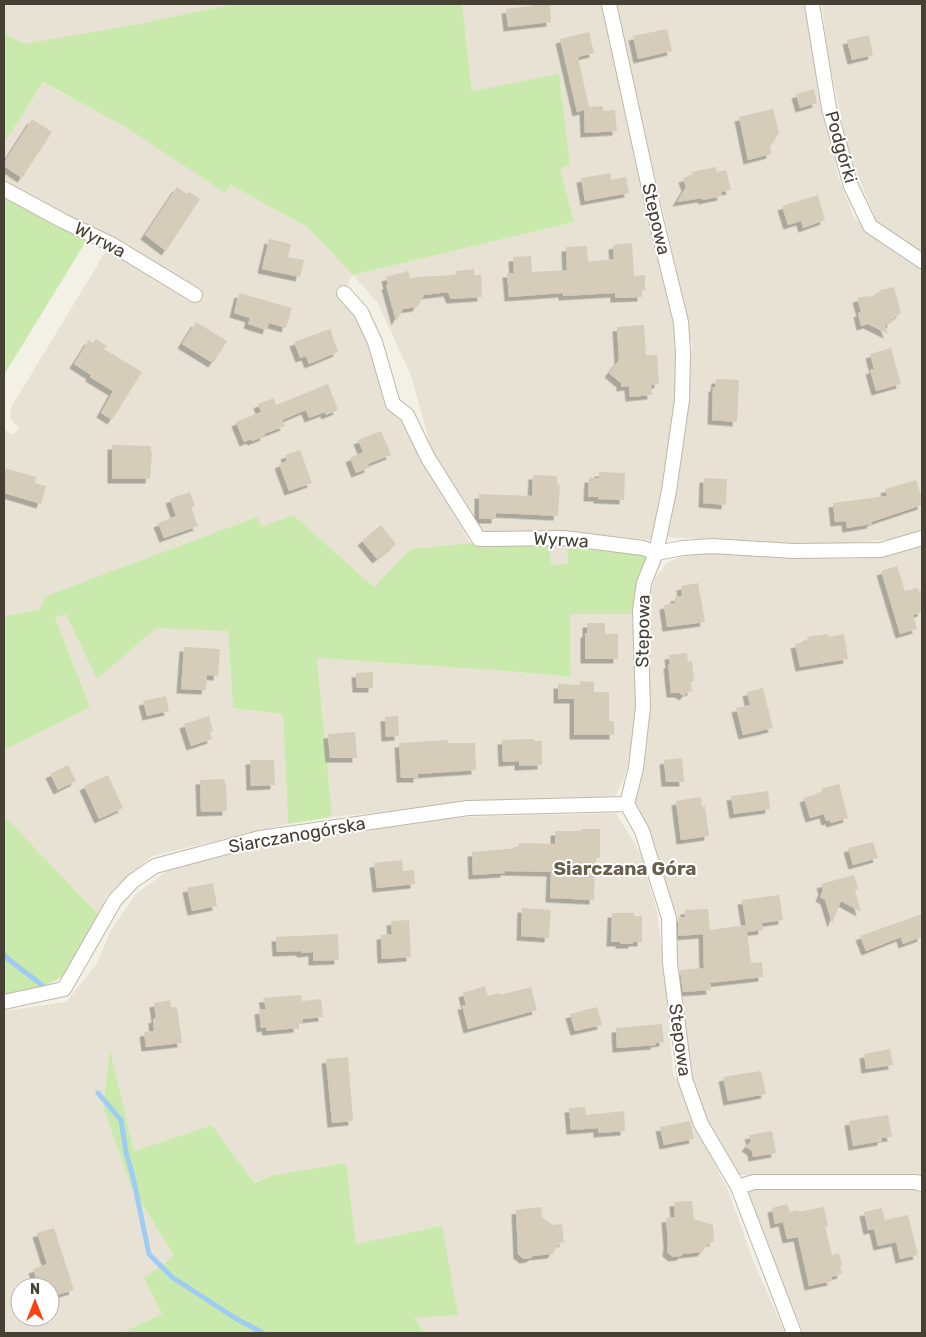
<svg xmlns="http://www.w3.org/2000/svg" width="926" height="1337" font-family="Rubik,sans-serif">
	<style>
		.residential { fill: #e7e2d3; fill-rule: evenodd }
		.green { fill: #cae9ad }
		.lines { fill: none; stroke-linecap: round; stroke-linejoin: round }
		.stream { stroke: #9fccf2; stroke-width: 5 }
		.building { fill: #d5ccba; filter: url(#shadow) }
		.street-casing { stroke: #bfb8a8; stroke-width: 16 }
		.street { stroke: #fff; stroke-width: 14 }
		.labels { text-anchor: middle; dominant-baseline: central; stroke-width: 4; stroke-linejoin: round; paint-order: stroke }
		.street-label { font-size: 18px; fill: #464035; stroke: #fff }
		.neighbourhood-label { font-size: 19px; font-weight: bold; fill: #695f4c; stroke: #fff }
	</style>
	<defs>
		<filter id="shadow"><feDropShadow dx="-4.5" dy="4.5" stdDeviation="0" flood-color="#0004"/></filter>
	</defs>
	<rect width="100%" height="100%" fill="#f3f0e5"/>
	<g class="residential">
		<polygon points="4,4 233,4 139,24 24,45 4,33"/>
		<polygon points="462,4 603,4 678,345 678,383 653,540 570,532 479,531 431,448 412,378 378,303 353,275 338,298 348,302 355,311 374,353 384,398 405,426 470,543 411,549 374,587 293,515 261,527 256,517 174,548 228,631 233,708 283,714 288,824 152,856 106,897 100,916 4,816 4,750 90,706 55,617 39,610 4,616 4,429 13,435 19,428 10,418 12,406 109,246 4,184 4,143 42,82 127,128 225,193 231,185 307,227 353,275 574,222 560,169 570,165 559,75 472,91"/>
		<polygon points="615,4 804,4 838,176 854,218 873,235 922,270 922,531 894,539 825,545 666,537 692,347 667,228"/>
		<polygon points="822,4 922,4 922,252 877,222 848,151 827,51"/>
		<polygon points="550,544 567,547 568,564 551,565"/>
		<polygon points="922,545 922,1181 908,1176 827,1174 739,1175 727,1163 708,1126 690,1072 681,1035 672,914 646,829 641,814 636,811 632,800 647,745 648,599 655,578 667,563 680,557 697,552 828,559 874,558"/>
		<polygon points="570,614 632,614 637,696 634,743 623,782 612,801 494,801 332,817 317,658 507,671 571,677"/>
		<path d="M 616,813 L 641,854 L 657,912 L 663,957 L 673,1073 L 703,1142 L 728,1190 L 754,1263 L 785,1333 L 425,1333 L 414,1318 L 457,1315 L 356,1244 L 346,1163 L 274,1175 L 253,1183 L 212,1125 L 134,1151 L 110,1052 L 103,1107 L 131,1186 L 174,1256 L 162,1314 L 121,1333 L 4,1333 L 4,1011 L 66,1002 L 96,965 L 111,930 L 136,894 L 171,868 L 241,846 L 463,817 ZM 20,1287 L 50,1287 L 50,1317 L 20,1317 Z"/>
		<polygon points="755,1188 910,1189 922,1191 922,1333 803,1333 745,1191"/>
	</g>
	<g class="green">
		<polygon points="233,4 462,4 472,91 559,74 570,165 560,169 574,222 353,275 307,227 231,185 225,193 127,128 43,82 4,143 4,33 24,44 139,24"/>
		<polygon points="4,194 86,241 4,375"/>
		<polygon points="293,515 374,587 411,549 470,543 550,544 551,565 568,564 567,547 647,555 639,580 632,614 570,614 571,677 507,671 317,658 332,817 288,824 283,714 233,708 228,631 156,628 97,679 66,614 55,617 90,707 4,750 4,616 39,610 46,596 257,517 261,527"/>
		<path d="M 4,816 L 100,916 C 90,932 82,952 71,967 C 57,987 26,991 4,995 Z"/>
		<polygon points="110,1050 134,1151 212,1125 254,1183 274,1175 346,1163 356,1244 442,1226 458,1315 414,1318 425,1333 121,1333 162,1314 144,1278 174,1256 131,1186 103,1107"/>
	</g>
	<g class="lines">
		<g class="stream">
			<polyline points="4,954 8,959 46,988"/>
			<polyline points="98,1093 121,1120 126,1152 133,1177 149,1254 172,1277 235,1318 263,1333"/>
		</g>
	</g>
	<g class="building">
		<polygon points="531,4 550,4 551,22 508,27 506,9 531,6"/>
		<polygon points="667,29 672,51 638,59 633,36"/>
		<polygon points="589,32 594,53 578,57 589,107 603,106 603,111 615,110 617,131 585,133 584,110 577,112 560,39"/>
		<polygon points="869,35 873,55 852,60 847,40"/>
		<polygon points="814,89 817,103 800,108 796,94"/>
		<polygon points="773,109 779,133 770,147 771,154 748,160 739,117"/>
		<polygon points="32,119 52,132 22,178 4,166 4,163"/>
		<polygon points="716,167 717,172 726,170 731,190 721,192 722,196 703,200 702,198 677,202 686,187 683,178 692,176 692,172"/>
		<polygon points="610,173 611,180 626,177 629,193 585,201 581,178"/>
		<polygon points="177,187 187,194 189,192 200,199 166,251 145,235"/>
		<polygon points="818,195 825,220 803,228 801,221 788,225 782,206"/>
		<polygon points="269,239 291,244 288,257 304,260 300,277 262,269"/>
		<polygon points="632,243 634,276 645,275 645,290 642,290 642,297 615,298 615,293 563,296 563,293 509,297 507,273 514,273 513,257 531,256 532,272 567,270 566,247 587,246 588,262 614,259 613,245"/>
		<polygon points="474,269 474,275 481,275 482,297 451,299 448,292 424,295 417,307 403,309 396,321 386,285 388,285 386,277 408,271 410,279 417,277 456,275 456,271"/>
		<polygon points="894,287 901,313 891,320 892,323 885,325 888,334 868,324 861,326 858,313 861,312 857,298 867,296 872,297 881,290"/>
		<polygon points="239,293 292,308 286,328 269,323 267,330 248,324 250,318 234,313"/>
		<polygon points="196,322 227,341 213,363 182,344"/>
		<polygon points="644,325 646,355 657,355 659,384 651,385 652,395 630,397 629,386 621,387 621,383 609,373 619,360 617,327"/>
		<polygon points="330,329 338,352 309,364 306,356 300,358 294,342"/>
		<polygon points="96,339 107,346 104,349 142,372 112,420 101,413 113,391 90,377 91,375 74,364 89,340 93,343"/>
		<polygon points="891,348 901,384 876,391 870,370 874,369 870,354"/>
		<polygon points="716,379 739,380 737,422 712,420 713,387 715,387"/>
		<polygon points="328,384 338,410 326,415 325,412 309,418 306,410 282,420 285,426 264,434 265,436 252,441 251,439 244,442 236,422 261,412 258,404 274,398 276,405"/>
		<polygon points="381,431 391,455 368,464 369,468 356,473 350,458 363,452 358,440"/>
		<polygon points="112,445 151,446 151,452 152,452 150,479 112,479"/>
		<polygon points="300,450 312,483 289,491 279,464 287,461 285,455"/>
		<polygon points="4,468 36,477 35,483 46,486 41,504 4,493"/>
		<polygon points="599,472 625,473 624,500 598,499 598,497 588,497 589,478 599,478"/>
		<polygon points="533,475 557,476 557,484 560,485 558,516 496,513 496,519 479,519 479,494 532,496"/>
		<polygon points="704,478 727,479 726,505 703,503"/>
		<polygon points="916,480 922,498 922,505 871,522 872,524 847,528 846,521 835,522 833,503 887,496 885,489"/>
		<polygon points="190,492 195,506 191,507 198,526 164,538 158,523 176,516 170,499"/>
		<polygon points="381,525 396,544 377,559 362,541"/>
		<polygon points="897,566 905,591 917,588 919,592 922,590 922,612 913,615 917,629 900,634 881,571"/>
		<polygon points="698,583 705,622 667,627 664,605 675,603 675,597 682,596 681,586"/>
		<polygon points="587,623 605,623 605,634 618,634 618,659 585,659 585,633 587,633"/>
		<polygon points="828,634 829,637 844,634 848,659 800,667 795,644 808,641 807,637"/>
		<polygon points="184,647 220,649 218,676 207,675 206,690 181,689"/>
		<polygon points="687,653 688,662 692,661 694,681 691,682 692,691 687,692 684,696 679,693 671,693 668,664 670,664 669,655"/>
		<polygon points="373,672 373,688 357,688 356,673"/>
		<polygon points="580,681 594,682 594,692 609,692 609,721 614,721 614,735 574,735 574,699 558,699 558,684 580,685"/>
		<polygon points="763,688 773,728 743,735 736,708 750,705 747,692"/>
		<polygon points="166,696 169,711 147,716 143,701"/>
		<polygon points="209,716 213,731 210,732 212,739 191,746 184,724"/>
		<polygon points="398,716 399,736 386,737 385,717"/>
		<polygon points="355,732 357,758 330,758 328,734"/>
		<polygon points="534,739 534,741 542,741 542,765 519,766 519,761 503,762 502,740"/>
		<polygon points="448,740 448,743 475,743 476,770 418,774 418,778 401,778 399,743"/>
		<polygon points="682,758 684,782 666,782 664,760"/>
		<polygon points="250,760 274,760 275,785 251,786"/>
		<polygon points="68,765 76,781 58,790 50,774"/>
		<polygon points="108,775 123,808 99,819 84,786"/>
		<polygon points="224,779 226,785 227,811 201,812 200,780"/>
		<polygon points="839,784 848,818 831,823 830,820 826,821 824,814 810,818 804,798 822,792 821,789"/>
		<polygon points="768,791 770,809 734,814 731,796"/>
		<polygon points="701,797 702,807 705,806 709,836 681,840 676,801"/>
		<polygon points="581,829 600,829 600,858 595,858 594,900 550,898 551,872 505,871 505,873 473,875 472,852 519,848 519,843 555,844 555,831 581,831"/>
		<polygon points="873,842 878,858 853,865 848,848"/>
		<polygon points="402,860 403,871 414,870 415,884 377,888 374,863"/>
		<polygon points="854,875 858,889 855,890 861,912 841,901 832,923 825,900 820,897 823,890 821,884"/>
		<polygon points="213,883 217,906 192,911 187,888"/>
		<polygon points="779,895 783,920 762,923 763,930 747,932 751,963 762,962 763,977 710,983 711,990 683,992 680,970 704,968 703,934 678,936 678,917 685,917 685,910 708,909 710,930 746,925 742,900"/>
		<polygon points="522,908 551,910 549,938 521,936"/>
		<polygon points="612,913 634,913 634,916 642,916 642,942 633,942 633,944 620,944 620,942 611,942"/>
		<polygon points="922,914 922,937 903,944 901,937 866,951 860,936"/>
		<polygon points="409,920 411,957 382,959 381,935 392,934 391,921"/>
		<polygon points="338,934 339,960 313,961 313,952 301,953 301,951 277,952 276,937"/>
		<polygon points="485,986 488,996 500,993 500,995 531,987 537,1010 468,1029 462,1005 466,1005 463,993"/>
		<polygon points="301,995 302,1001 321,999 323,1017 303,1019 303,1024 298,1024 298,1028 267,1031 266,1027 261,1028 259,1010 266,1009 263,998"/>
		<polygon points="170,1000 171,1007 177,1007 182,1043 146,1047 144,1032 154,1031 153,1019 156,1018 154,1003"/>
		<polygon points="597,1007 602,1025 575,1031 570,1014"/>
		<polygon points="662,1024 664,1042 655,1043 656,1045 617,1048 616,1028"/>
		<polygon points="890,1049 893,1065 866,1069 864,1054"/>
		<polygon points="348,1057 353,1121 332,1123 326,1059"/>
		<polygon points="761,1071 766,1094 728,1101 723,1077"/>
		<polygon points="585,1107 586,1115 624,1111 625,1131 598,1133 598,1128 571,1130 569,1108"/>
		<polygon points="888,1115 892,1137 882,1138 882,1141 853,1146 849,1121"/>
		<polygon points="690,1121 694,1139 664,1145 660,1127"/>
		<polygon points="772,1131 776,1153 753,1157 752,1151 746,1147 751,1141 749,1135"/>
		<polygon points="692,1201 694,1219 713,1225 714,1242 710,1242 702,1252 683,1254 681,1256 673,1257 667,1252 668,1243 666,1218 675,1217 674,1202"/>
		<polygon points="787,1204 790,1212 797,1210 798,1212 824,1207 828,1226 825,1226 832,1255 839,1253 842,1266 840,1266 842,1274 831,1277 832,1281 809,1286 798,1237 787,1239 783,1222 775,1224 772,1208"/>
		<polygon points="541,1207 542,1217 552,1225 562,1224 564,1242 560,1243 552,1254 533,1256 531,1258 524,1259 518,1254 516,1210"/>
		<polygon points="882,1208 885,1220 908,1215 918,1255 900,1259 896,1242 878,1246 874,1229 868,1230 864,1212"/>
		<polygon points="54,1228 74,1290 50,1297 50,1287 39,1287 33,1269 47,1264 37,1233"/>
	</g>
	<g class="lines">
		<defs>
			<g id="street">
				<polyline points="609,4 656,220 681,322 683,353 682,400 669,491 656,553 644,583 640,610 643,707 636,768 627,804 642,831 669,918 670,963 685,1079 701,1124 738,1187 794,1333"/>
				<polyline points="812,4 829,108 851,186 870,226 922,261"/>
				<polyline points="4,189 63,221 111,244 195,295"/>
				<polyline points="344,293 361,312 375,342 393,404 407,415 428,458 479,539 564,538 643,548 656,553 683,548 712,546 793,551 881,550 922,538"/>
				<polyline points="4,1002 64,989 115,900 133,881 155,866 260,838 468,808 627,804"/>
				<polyline points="738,1187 754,1182 916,1182 922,1184"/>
			</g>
		</defs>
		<use href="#street" class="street-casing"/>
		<use href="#street" class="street"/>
	</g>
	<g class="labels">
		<g class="street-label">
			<text transform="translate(841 147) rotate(74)">Podgórki</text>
			<text transform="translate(656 219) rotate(77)">Stepowa</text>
			<text transform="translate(100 240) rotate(28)">Wyrwa</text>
			<text transform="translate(561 540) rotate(3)">Wyrwa</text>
			<text transform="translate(643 631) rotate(-89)">Stepowa</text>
			<text transform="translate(297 835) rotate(-10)">Siarczanogórska</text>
			<text transform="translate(680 1040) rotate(82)">Stepowa</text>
		</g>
		<g class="neighbourhood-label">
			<text x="625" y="868">Siarczana Góra</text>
		</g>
	</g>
	<rect width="926" height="1337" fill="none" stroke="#464035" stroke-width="10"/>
	<g transform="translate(35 1302)"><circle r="24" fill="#ffffff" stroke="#b5b3ae"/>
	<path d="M0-4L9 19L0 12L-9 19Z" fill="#ff4211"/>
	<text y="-8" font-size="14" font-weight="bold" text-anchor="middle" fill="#464035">N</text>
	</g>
</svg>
